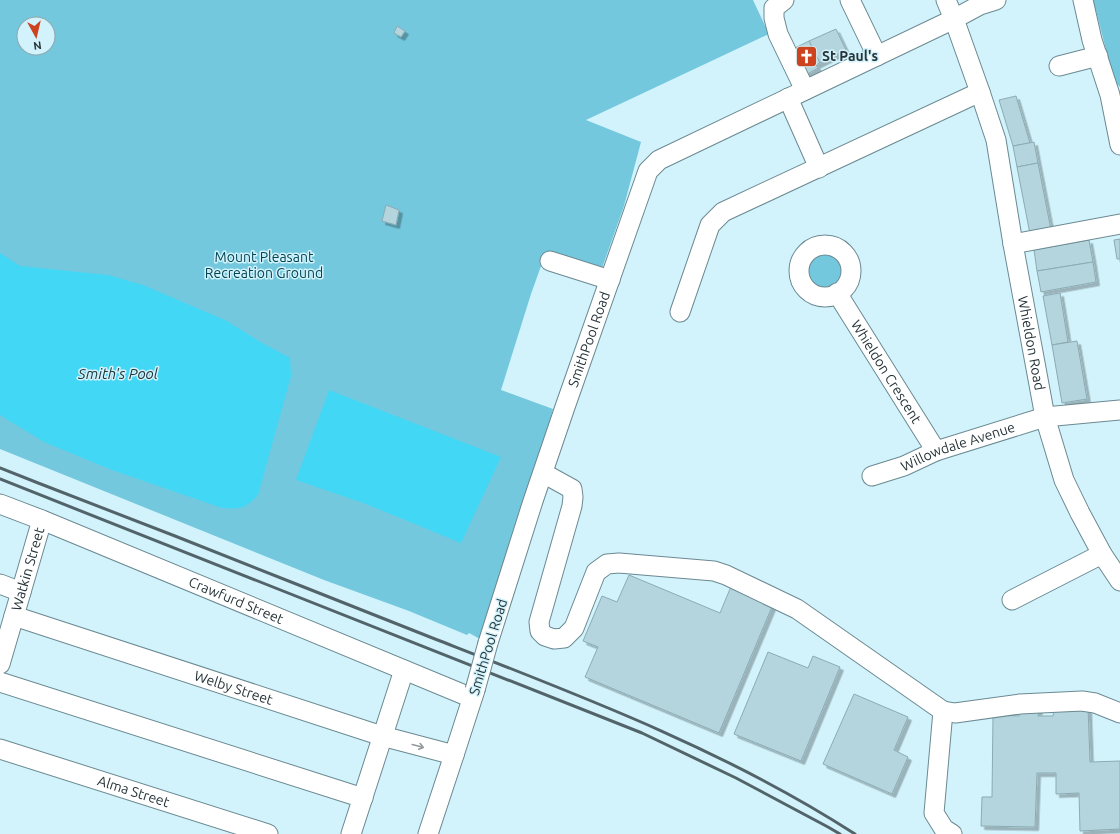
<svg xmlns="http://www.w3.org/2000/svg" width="1120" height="834" font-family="Ubuntu,sans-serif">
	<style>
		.green { fill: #74c8dd; fill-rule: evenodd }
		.water { fill: #43d7f6 }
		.building { fill: #b4d5de; stroke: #8babb3; filter: url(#shadow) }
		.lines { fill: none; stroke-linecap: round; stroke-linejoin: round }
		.minor-casing { stroke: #6b8991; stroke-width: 21 }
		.minor { stroke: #fff; stroke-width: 19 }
		.rail { stroke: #526469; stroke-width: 3 }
		.minor-bridge-casing { stroke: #6b8991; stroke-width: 21; stroke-linecap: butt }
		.minor-bridge { stroke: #fff; stroke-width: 19 }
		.oneway { stroke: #939a9c }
		.labels { text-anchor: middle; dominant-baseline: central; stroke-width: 3; stroke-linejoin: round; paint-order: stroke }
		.poi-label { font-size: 14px; font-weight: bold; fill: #273438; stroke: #d2f3fc; text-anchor: start }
		.park-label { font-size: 14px; fill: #004451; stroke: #d2f3fc }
		.street-label { font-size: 14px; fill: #273438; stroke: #d2f3fc }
		.water-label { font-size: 15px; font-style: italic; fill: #1d343a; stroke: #d2f3fc }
	</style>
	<defs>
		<filter id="shadow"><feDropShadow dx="3.5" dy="3.5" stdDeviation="0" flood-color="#0004"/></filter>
	</defs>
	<rect width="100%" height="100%" fill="#d2f3fc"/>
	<g class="green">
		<path d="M 0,0 L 753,0 L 769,34 L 586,120 L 641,142 L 624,206 L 601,271 L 545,255 L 531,294 L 501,390 L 553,409 L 548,428 L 480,639 L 469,633 L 467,635 L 409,611 L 324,580 L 0,449 ZM 24,24 L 48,24 L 48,48 L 24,48 Z"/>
		<polygon points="1091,0 1120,0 1120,87 1114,81 1096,11"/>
		<circle cx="825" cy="271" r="18"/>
	</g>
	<g class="water">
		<path d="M 0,253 L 20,266 L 108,275 L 143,285 L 227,321 L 262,343 L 290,358 L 291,376 L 258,495 C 244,510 241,509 222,508 L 112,470 L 44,442 L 0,415 Z"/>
		<polygon points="329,390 501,457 461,543 366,504 296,480"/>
	</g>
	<g class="building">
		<polygon points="397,26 405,31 401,37 394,33"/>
		<polygon points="836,29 846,50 820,63 809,41"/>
		<polygon points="809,41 820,63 816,65 818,68 804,76 791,50"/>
		<polygon points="1016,96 1030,143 1013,146 999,100"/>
		<polygon points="1034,142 1038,163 1017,167 1013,146"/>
		<polygon points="1038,163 1051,230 1030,234 1017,167"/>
		<polygon points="386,205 399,210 396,225 382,221"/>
		<polygon points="1120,239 1120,259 1117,259 1114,240"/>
		<polygon points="1089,240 1093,262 1037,271 1034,250"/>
		<polygon points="1093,262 1096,282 1041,292 1037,271"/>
		<polygon points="1060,293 1068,342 1052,345 1043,296"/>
		<polygon points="1077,341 1087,399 1062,403 1052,345"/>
		<polygon points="629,575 720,613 732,584 774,602 719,733 585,677 598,647 583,641 602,596 617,602"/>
		<polygon points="768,652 808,668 813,656 840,667 801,761 734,734"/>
		<polygon points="854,694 908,717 894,750 908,757 892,794 823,764"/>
		<polygon points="1088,707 1090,762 1120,761 1120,829 1080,831 1079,793 1056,794 1056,773 1037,773 1035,827 981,826 982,797 992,797 993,715 1019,716 1020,709 1039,709 1038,716 1053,716 1054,708"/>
	</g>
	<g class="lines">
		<defs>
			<g id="minor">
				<polyline points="784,0 774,8 774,18 778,34 805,90"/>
				<polyline points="850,0 877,56"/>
				<path id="s1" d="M 946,0 L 954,19 L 980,92 L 996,140 L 1013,244 L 1045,417 L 1064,480 L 1080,513 L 1102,554 L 1120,581"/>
				<polyline points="1083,0 1092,40 1110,95 1120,145"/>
				<polyline points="1059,66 1098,56"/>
				<polyline points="788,98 819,168"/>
				<polyline points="1013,244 1120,224"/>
				<circle cx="825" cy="271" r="26"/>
				<polyline points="550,261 610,280"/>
				<path id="s2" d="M 837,293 L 936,451"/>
				<polyline points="680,312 710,225 723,212 980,92"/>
				<polyline points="543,473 572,489 573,497 572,506 539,622 540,631 545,636 554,639 564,638 574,628 596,572 607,564 619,563 714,571 726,575 797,609 943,711 955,713 1020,704 1082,701 1095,703 1120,713"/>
				<path id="s3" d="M 872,476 L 904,466 L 936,451 L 1045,417 L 1120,410"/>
				<path id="s4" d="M 0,504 L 42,520 L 472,698"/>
				<polyline points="0,584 21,592"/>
				<polyline points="1012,600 1102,554"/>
				<path id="s5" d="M 14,616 L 382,736 L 454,755"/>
				<path id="s6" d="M 488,643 L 533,501 L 565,407 L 648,171 L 659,160 L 954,19 L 980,5 L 996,0"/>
				<path id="s7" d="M 0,664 L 42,520"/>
				<polyline points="0,682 363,798"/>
				<polyline points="943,711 934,813 944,829 952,834"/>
				<path id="s8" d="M 0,749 L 268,834"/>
				<polyline points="351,834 404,670"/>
				<polyline points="428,834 454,755 475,690"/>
			</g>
		</defs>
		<use href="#minor" class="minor-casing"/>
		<use href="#minor" class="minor"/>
		<g class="rail">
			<path d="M 0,468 C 58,491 116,513 175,536 C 262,570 348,605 435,639 C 579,695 725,750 855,834"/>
			<polyline points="0,479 642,733 736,778 828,827 840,834"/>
		</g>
		<defs>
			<polyline id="minor-bridge" points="475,690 488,643"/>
		</defs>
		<use href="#minor-bridge" class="minor-bridge-casing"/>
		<use href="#minor-bridge" class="minor-bridge"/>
	</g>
	<defs><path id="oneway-shaft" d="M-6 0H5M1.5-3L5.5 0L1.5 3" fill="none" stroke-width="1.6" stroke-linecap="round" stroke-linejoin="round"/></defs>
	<use class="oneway" href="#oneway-shaft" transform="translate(418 746) rotate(15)"/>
	<defs>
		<symbol id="church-square" viewBox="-11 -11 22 22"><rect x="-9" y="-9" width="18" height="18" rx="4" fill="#cc431d" stroke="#d2f3fc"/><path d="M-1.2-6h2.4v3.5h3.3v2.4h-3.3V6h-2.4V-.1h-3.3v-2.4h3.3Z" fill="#fff"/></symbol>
	</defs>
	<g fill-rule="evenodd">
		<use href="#church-square" x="794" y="44" width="25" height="25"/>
	</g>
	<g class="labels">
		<g class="poi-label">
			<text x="822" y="56">St Paul's</text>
		</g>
		<g class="park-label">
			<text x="264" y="257">Mount Pleasant<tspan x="264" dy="16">Recreation Ground</tspan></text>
		</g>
		<g class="street-label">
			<text stroke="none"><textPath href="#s6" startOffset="320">SmithPool Road</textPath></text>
			<text stroke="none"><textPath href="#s1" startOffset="355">Whieldon Road</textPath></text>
			<text stroke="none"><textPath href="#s2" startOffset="93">Whieldon Crescent</textPath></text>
			<text stroke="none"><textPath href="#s3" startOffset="91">Willowdale Avenue</textPath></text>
			<text stroke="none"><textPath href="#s7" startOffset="99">Watkin Street</textPath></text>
			<text stroke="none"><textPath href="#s4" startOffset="255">Crawfurd Street</textPath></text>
			<text transform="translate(488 647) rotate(-73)">SmithPool Road</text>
			<text stroke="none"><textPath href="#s5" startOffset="231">Welby Street</textPath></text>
			<text stroke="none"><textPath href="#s8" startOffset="140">Alma Street</textPath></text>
		</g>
		<g class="water-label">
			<text x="118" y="373">Smith's Pool</text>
		</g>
	</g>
	<g transform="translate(36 36) rotate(172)"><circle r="19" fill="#d2f3fc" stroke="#8ea7ae"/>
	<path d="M0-3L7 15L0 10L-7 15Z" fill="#cc431d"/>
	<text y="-6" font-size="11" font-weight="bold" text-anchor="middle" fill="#273438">N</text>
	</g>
</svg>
